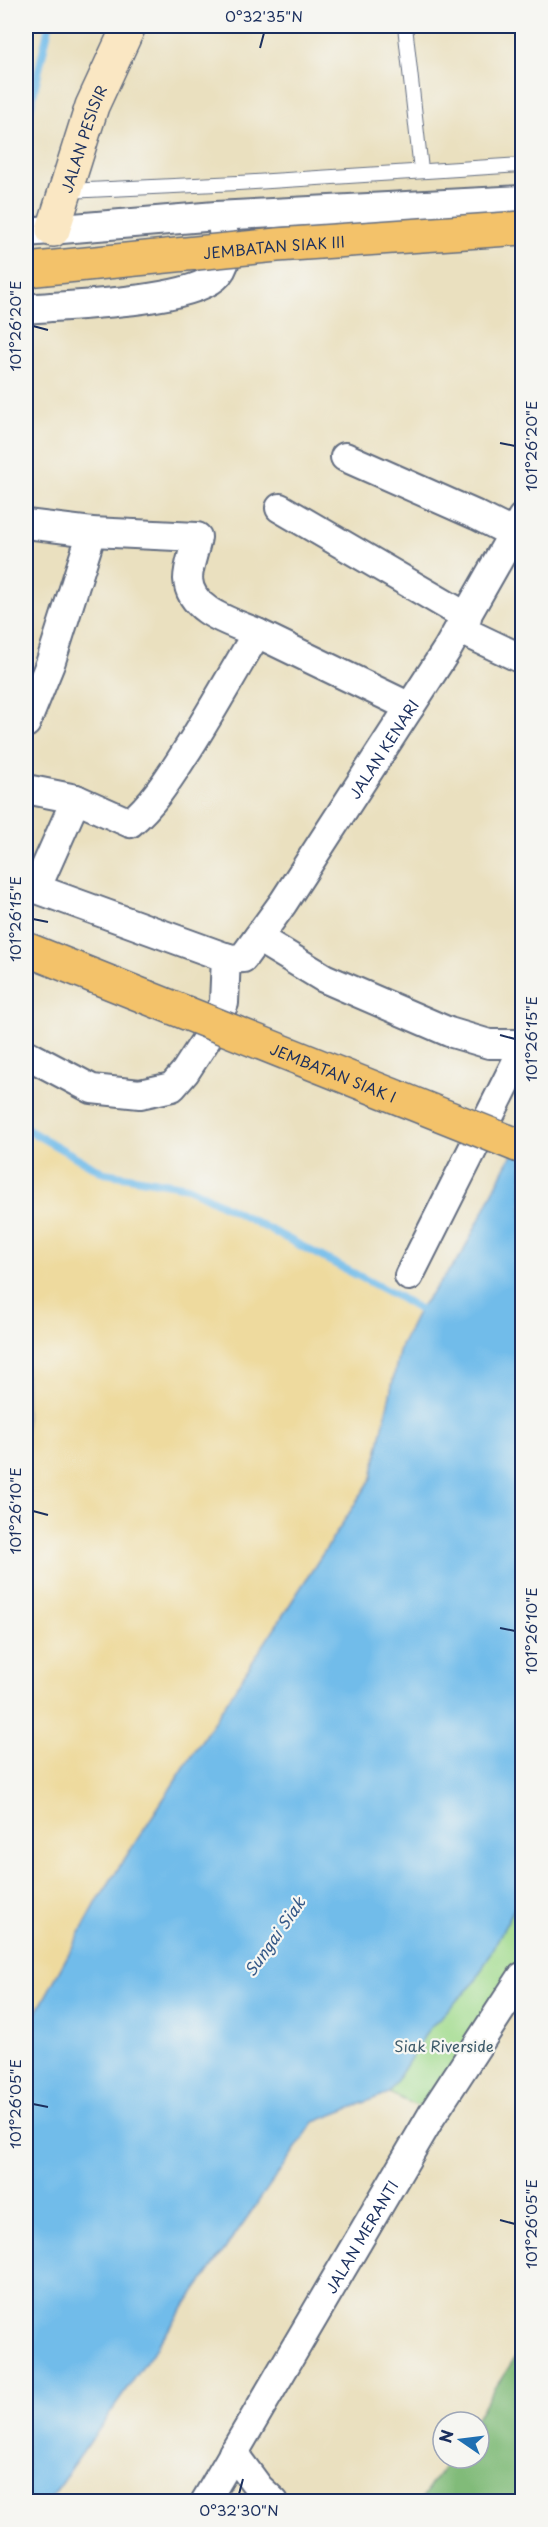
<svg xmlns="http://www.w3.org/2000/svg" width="548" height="2527" font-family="'Playpen Sans',sans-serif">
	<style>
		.green { fill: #a2db8e; stroke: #5e8576; stroke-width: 1.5 }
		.forest { fill: #81bb79; stroke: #4e756c; stroke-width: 1.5 }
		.sand { fill: #eeda9e; stroke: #84847e; stroke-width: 1.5 }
		.water { fill: #71bcea; stroke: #4676a4; stroke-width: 1.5 }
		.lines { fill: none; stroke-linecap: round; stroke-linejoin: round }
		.stream { stroke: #71bcea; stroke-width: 8 }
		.lane-casing { stroke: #636d80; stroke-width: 16 }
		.street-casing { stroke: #636d80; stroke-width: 32 }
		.secondary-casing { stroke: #636d80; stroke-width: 36 }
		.primary-casing { stroke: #636d80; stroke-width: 36 }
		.lane { stroke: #fff; stroke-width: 14 }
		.street { stroke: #fff; stroke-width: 28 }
		.secondary { stroke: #fae7c3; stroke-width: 33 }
		.primary { stroke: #f3c26a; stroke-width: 33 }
		.primary-bridge-casing { stroke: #636d80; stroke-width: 36; stroke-linecap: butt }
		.primary-bridge { stroke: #f3c26a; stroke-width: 33 }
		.ticks { fill: none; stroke: #1b2f5e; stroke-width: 2 }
		.labels { text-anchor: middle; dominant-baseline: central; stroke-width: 4.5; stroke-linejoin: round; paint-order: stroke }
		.street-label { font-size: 15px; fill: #1b2f5e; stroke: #f6f6f2 }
		.park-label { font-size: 15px; fill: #3d5a6a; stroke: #f6f6f2 }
		.water-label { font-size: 16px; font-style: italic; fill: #355988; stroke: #f6f6f2 }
		.neatline { fill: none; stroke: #1b2f5e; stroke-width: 2 }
		.ticks-label { font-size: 15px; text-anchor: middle; fill: #1b2f5e }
	</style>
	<rect width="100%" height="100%" fill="#f6f6f2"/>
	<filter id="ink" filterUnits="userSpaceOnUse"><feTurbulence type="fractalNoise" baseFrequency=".0167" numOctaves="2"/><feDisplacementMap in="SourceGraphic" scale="12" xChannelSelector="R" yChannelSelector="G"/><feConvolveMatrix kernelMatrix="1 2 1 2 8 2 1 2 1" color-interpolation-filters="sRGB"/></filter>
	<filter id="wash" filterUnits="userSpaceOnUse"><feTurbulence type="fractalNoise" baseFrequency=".008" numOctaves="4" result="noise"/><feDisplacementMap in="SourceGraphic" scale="24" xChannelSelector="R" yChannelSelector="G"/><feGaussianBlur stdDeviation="1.35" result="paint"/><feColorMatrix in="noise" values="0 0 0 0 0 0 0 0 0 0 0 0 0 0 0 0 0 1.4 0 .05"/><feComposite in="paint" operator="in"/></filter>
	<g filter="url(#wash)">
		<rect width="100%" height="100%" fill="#eae0bf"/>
		<polygon class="green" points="522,1894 522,1964 428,2111 389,2093 428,2030 475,1982"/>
		<polygon class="forest" points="522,2347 522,2501 420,2501 449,2458 479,2458 479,2422 473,2422"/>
		<polygon class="sand" points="26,1129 104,1173 188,1187 419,1309 400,1348 372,1478 98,1900 37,2012 26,2022"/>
		<polygon class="water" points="522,1134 522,1894 475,1982 428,2030 389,2093 314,2122 48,2502 26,2501 26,2022 37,2012 98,1900 372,1478 400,1348 419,1309 462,1254"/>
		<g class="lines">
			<g class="stream">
				<polyline points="26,125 49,26"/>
				<polyline points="26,1129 104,1173 188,1187 395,1295 427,1314"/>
			</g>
		</g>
	</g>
	<g filter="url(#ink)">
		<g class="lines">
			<defs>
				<g id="lane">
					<polyline points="405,26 421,170"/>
					<polyline points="67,191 238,183 522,165"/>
				</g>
				<g id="street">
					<polyline points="26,232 216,216 522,200"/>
					<path d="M 26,309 C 65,305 194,303 218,274 C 228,262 227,245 223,231"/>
					<polyline points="345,457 476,515 522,538"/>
					<polyline points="280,508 467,617"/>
					<path d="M 26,524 L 92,532 L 197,537 C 195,550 188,566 188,579 C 190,612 232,622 257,633"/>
					<polyline points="459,629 522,659"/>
					<polyline points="26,723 50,664 92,532"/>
					<path d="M 26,789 L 76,799 L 130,823 C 152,805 168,780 184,755 C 210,715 232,674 257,633 L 410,707"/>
					<path id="s1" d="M 26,885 L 230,959 L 243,958 L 283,903 L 448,648 L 522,518"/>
					<polyline points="36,889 76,799"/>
					<polyline points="258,938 324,978 449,1032 489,1044 522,1044"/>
					<polyline points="26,1054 92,1089 140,1094 172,1087 185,1072 213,1029 224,1003 226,957"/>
					<polyline points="409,1276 522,1051"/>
					<polyline points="233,2453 259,2488 274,2502"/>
					<path id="s2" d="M 205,2502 L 432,2115 L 522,1977"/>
				</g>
				<g id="secondary">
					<path id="s3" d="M 53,230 L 92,106 L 129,26"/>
				</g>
				<polyline id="primary" points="26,949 146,997"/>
			</defs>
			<use href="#lane" class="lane-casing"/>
			<use href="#street" class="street-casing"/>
			<use href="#secondary" class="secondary-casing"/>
			<use href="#primary" class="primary-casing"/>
			<use href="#lane" class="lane"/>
			<use href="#street" class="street"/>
			<use href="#secondary" class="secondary"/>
			<use href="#primary" class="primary"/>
			<defs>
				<g id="primary-bridge">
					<path id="s4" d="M 26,270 L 277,245 L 522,228"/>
					<path id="s5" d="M 146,997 L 522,1147"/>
				</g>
			</defs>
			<use href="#primary-bridge" class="primary-bridge-casing"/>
			<use href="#primary-bridge" class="primary-bridge"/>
		</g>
	</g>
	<path class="ticks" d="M 260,48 L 264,33M 33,326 L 48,330M 500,443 L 515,446M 33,919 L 48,922M 500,1035 L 515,1039M 33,1511 L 48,1515M 500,1628 L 515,1631M 33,2104 L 48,2107M 500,2220 L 515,2224M 239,2494 L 243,2479"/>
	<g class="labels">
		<g class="street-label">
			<text stroke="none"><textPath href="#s3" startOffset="96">JALAN PESISIR</textPath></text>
			<text stroke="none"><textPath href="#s4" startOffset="249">JEMBATAN SIAK III</textPath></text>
			<text stroke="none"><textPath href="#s1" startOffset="482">JALAN KENARI</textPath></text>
			<text stroke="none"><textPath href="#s5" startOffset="202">JEMBATAN SIAK I</textPath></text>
			<text stroke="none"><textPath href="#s2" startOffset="308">JALAN MERANTI</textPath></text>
		</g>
		<g class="park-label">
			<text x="444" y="2045">Siak Riverside</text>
		</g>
		<g class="water-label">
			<text transform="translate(274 1936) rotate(-55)">Sungai Siak</text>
		</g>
	</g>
	<rect width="548" height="2527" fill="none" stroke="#f6f6f2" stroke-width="66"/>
	<g transform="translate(461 2440) rotate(284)"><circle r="28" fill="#f6f6f2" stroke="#9ea6b7" stroke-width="1.5"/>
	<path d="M0-4.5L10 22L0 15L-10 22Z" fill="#1f6fb2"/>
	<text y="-9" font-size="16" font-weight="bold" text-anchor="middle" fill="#1b2f5e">N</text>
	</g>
	<rect x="33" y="33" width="482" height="2461" class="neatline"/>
	<g class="ticks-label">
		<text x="264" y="22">0°32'35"N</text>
		<text transform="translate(16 326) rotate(-90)" y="5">101°26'20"E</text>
		<text transform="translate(532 446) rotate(-90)" y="5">101°26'20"E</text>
		<text transform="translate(16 919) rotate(-90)" y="5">101°26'15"E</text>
		<text transform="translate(532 1039) rotate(-90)" y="5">101°26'15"E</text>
		<text transform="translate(16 1511) rotate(-90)" y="5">101°26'10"E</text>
		<text transform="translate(532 1631) rotate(-90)" y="5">101°26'10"E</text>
		<text transform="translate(16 2104) rotate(-90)" y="5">101°26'05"E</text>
		<text transform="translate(532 2224) rotate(-90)" y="5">101°26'05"E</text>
		<text x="239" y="2516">0°32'30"N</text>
	</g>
</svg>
